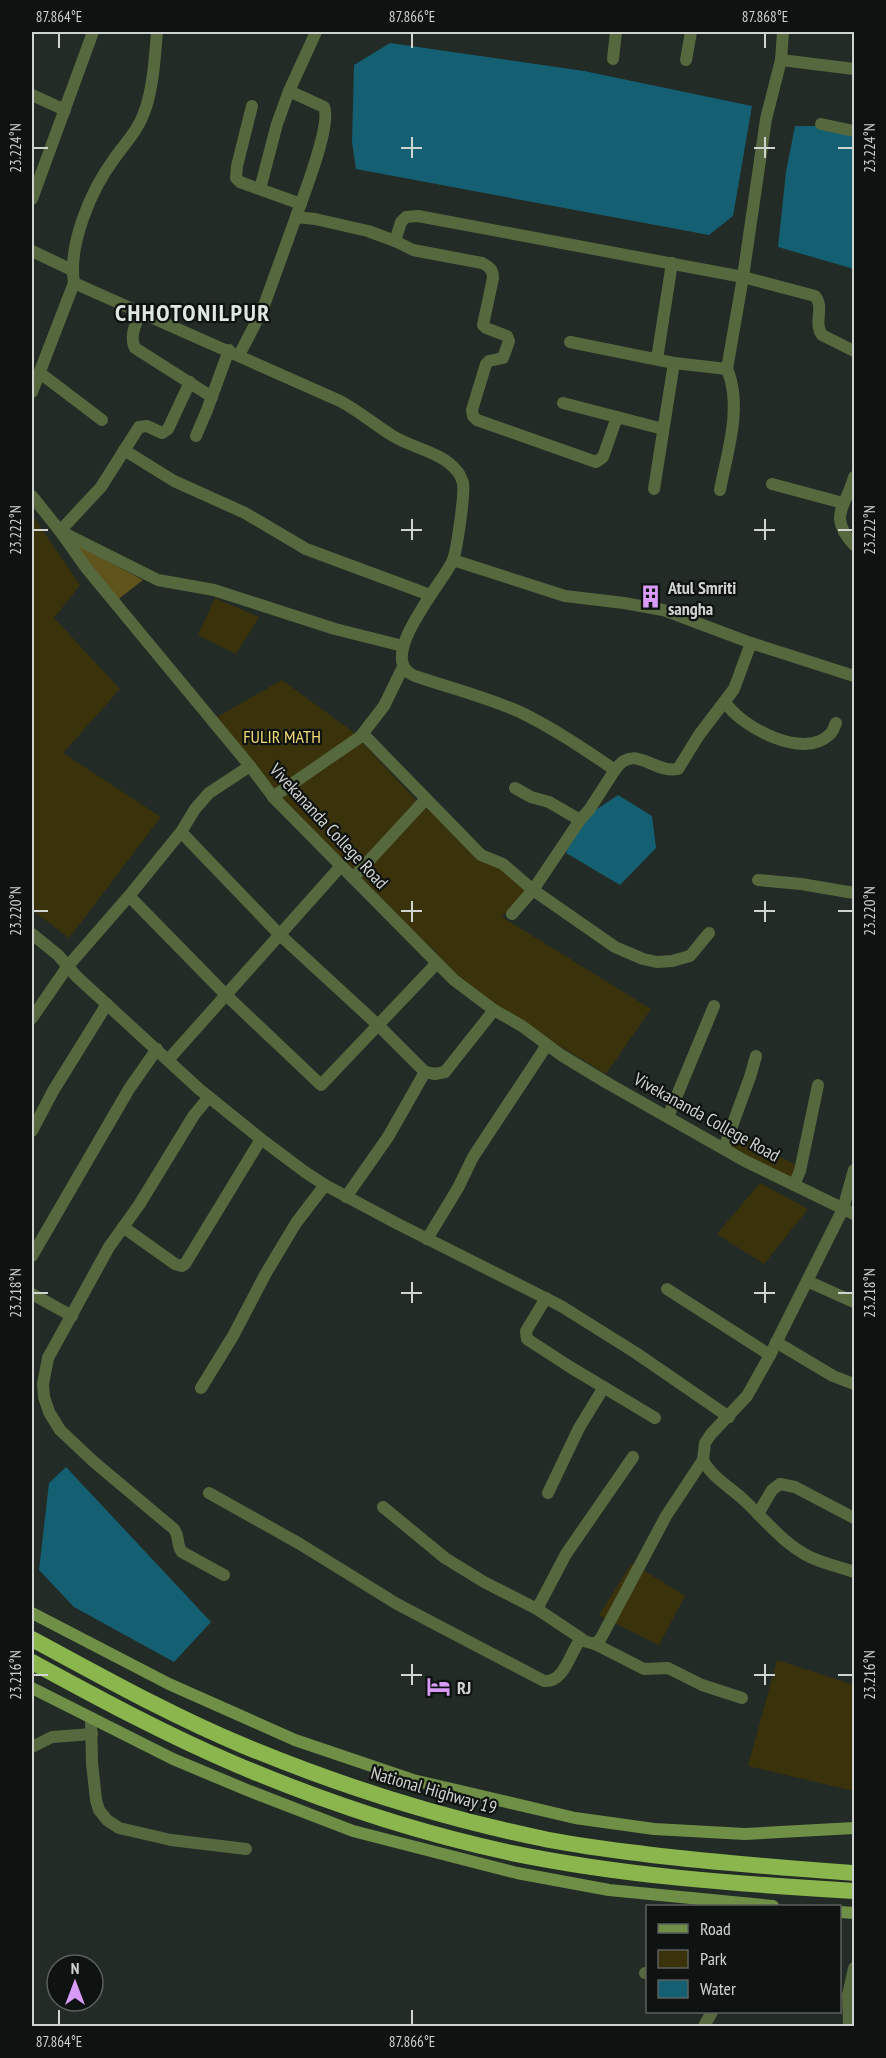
<svg xmlns="http://www.w3.org/2000/svg" width="886" height="2058" font-family="'PT Sans Narrow',sans-serif">
	<style>
		.green { fill: #3a320b }
		.forest { fill: #60541d }
		.water { fill: #155f73 }
		.lines { fill: none; stroke-linecap: round; stroke-linejoin: round }
		.minor { stroke: #56693e; stroke-width: 12 }
		.tertiary { stroke: #56693e; stroke-width: 12 }
		.secondary { stroke: #6f8e46; stroke-width: 12 }
		.trunk { stroke: #8bb64d; stroke-width: 16 }
		.ticks { fill: none; stroke: #cfd4d1; stroke-width: 2 }
		.labels { text-anchor: middle; dominant-baseline: central; stroke-width: 4.5; stroke-linejoin: round; paint-order: stroke }
		.poi-label { font-size: 18px; font-weight: bold; fill: #cfd4d1; stroke: #0e1210; text-anchor: start }
		.park-label { font-size: 18px; fill: #f0da75; stroke: #0e1210 }
		.street-label { font-size: 18px; fill: #cfd4d1; stroke: #0e1210 }
		.district-label { font-size: 24px; font-weight: bold; letter-spacing: 1.5px; fill: #dde8e1; stroke: #0e1210 }
		.neatline { fill: none; stroke: #cfd4d1; stroke-width: 2 }
		.ticks-label { font-size: 15px; text-anchor: middle; fill: #cfd4d1 }
	</style>
	<rect width="100%" height="100%" fill="#222b25"/>
	<g class="green">
		<polygon points="32,515 80,585 54,618 120,689 63,753 161,817 69,938 32,910"/>
		<polygon points="215,598 259,617 236,654 198,635"/>
		<polygon points="282,680 360,737 360,740 417,801 527,890 502,917 651,1009 606,1074 497,1008 449,969 435,951 349,873 273,797 212,720"/>
		<polygon points="727,1125 761,1147 796,1165 791,1179 720,1141"/>
		<polygon points="760,1183 808,1209 764,1264 717,1234"/>
		<polygon points="632,1563 685,1596 659,1645 599,1615"/>
		<polygon points="777,1660 854,1685 854,1791 748,1766"/>
	</g>
	<polygon class="forest" points="72,542 143,580 116,601"/>
	<g class="water">
		<polygon points="390,43 584,71 752,106 733,216 709,235 356,169 352,142 354,65"/>
		<polygon points="795,126 823,126 854,135 854,269 778,247 786,172"/>
		<polygon points="618,795 652,816 656,848 620,885 566,853 579,821"/>
		<polygon points="66,1467 211,1622 174,1662 74,1607 39,1570 49,1483"/>
	</g>
	<g class="lines">
		<g class="minor">
			<polyline points="613,59 616,32"/>
			<polyline points="686,60 691,32"/>
			<polyline points="781,60 854,69"/>
			<path d="M 289,91 L 324,107 C 332,125 303,196 296,217"/>
			<polyline points="32,95 65,110"/>
			<polyline points="252,106 237,166 236,178 240,182 301,204"/>
			<polyline points="821,124 854,131"/>
			<polyline points="260,189 277,124 289,91 316,32"/>
			<polyline points="32,199 93,32"/>
			<path d="M 395,241 L 401,222 L 406,217 L 418,216 L 743,277 L 815,296 C 825,308 813,322 822,335 L 854,351"/>
			<polyline points="32,251 72,270"/>
			<path d="M 74,283 L 340,401 C 359,411 375,425 393,436 C 412,448 442,452 457,471 C 459,473 462,480 463,483 C 465,493 457,549 453,560 C 444,582 373,660 415,676 C 450,688 486,697 520,712 C 553,728 584,749 615,770 L 589,810 L 580,820 L 533,890 L 512,914"/>
			<path d="M 140,312 C 136,324 129,336 135,348 L 212,397"/>
			<polyline points="570,342 674,363 727,369 743,277 766,119 781,60 783,32"/>
			<path d="M 239,355 L 262,311 L 296,217 L 315,219 L 368,231 L 395,241 L 413,250 L 482,263 C 490,267 493,270 493,278 L 483,325 L 486,328 L 507,336 L 509,341 L 503,358 L 489,361 L 486,364 L 472,410 L 473,416 L 477,420 L 596,462 L 603,457 L 617,417"/>
			<polyline points="657,359 672,263"/>
			<polyline points="40,373 102,420"/>
			<polyline points="190,382 168,429 162,433 147,426 139,427 101,487 60,531 158,580 214,590 335,629 403,646"/>
			<path d="M 32,392 L 74,283 C 68,244 91,190 114,159 C 125,143 137,132 144,113 C 153,90 155,56 157,32"/>
			<polyline points="563,403 663,429"/>
			<polyline points="196,436 207,410 229,350"/>
			<polyline points="124,450 174,481 245,513 306,549 430,595"/>
			<polyline points="772,484 843,503"/>
			<polyline points="654,489 674,363"/>
			<path d="M 720,490 C 727,453 743,406 727,369"/>
			<polyline points="453,560 565,596 624,603 663,610 751,643 854,676"/>
			<path d="M 725,702 C 741,727 803,760 829,735 C 833,732 834,727 836,723"/>
			<polyline points="363,734 481,855 503,864 533,890 615,947 643,959 657,962 672,961 690,956 709,933"/>
			<path d="M 615,770 C 634,742 654,774 678,769 L 699,735 L 734,689 L 751,643"/>
			<polyline points="515,788 531,797 549,802 580,820"/>
			<polyline points="273,797 360,737 384,706 403,667"/>
			<polyline points="181,832 279,934 379,1026 425,1072 435,1074 445,1072 494,1010"/>
			<polyline points="353,878 425,800"/>
			<polyline points="758,880 801,884 854,893"/>
			<polyline points="129,896 226,995 321,1085 437,963"/>
			<polyline points="32,934 58,955 76,976 199,1089 261,1139 305,1172 325,1185 396,1223 561,1306 636,1353 729,1417"/>
			<polyline points="32,1018 68,966 129,896 181,832 195,809 209,793 250,766"/>
			<polyline points="168,1060 341,866"/>
			<path d="M 209,1097 L 194,1115 L 139,1205 L 109,1247 L 48,1358 L 43,1384 L 44,1397 L 49,1412 L 60,1430 L 94,1462 L 174,1529 C 180,1537 176,1545 182,1552 L 224,1575"/>
			<polyline points="668,1117 714,1006"/>
			<polyline points="32,1131 53,1091 107,1004"/>
			<polyline points="724,1148 750,1077 756,1056"/>
			<path d="M 854,1170 L 843,1209 L 770,1355 L 747,1396 L 711,1434 L 705,1443 L 703,1460 C 711,1477 733,1489 746,1502 C 767,1522 784,1544 810,1557 C 825,1564 840,1567 854,1572"/>
			<polyline points="794,1185 800,1171 818,1085"/>
			<polyline points="346,1197 388,1137 425,1072"/>
			<polyline points="123,1227 175,1264 182,1266 185,1264 261,1139"/>
			<polyline points="427,1239 458,1188 473,1157 547,1045"/>
			<polyline points="32,1256 129,1089 157,1049"/>
			<polyline points="807,1281 854,1302"/>
			<polyline points="667,1289 770,1355"/>
			<polyline points="32,1294 72,1316"/>
			<polyline points="546,1298 526,1331 527,1339 570,1367 655,1418"/>
			<polyline points="776,1342 833,1376 854,1384"/>
			<polyline points="201,1388 233,1336 266,1273 296,1223 325,1185"/>
			<path d="M 209,1493 L 300,1544 L 397,1604 L 544,1681 C 564,1683 570,1653 580,1640 L 595,1644 L 601,1638 L 666,1516 L 703,1460"/>
			<polyline points="548,1493 579,1428 604,1387"/>
			<polyline points="383,1507 445,1558 484,1582 537,1609 582,1639"/>
			<polyline points="758,1514 772,1490 780,1484 795,1487 854,1518"/>
			<polyline points="537,1609 566,1554 633,1457"/>
			<polyline points="595,1644 644,1669 668,1668 702,1685 742,1698"/>
			<polyline points="91,1718 92,1763 96,1800 99,1810 107,1820 119,1828 171,1840 246,1849"/>
			<polyline points="32,1747 52,1737 92,1734"/>
			<polyline points="645,1973 648,1973"/>
			<polyline points="704,2026 712,2012"/>
			<polyline points="849,2026 848,1995 854,1968"/>
		</g>
		<g class="tertiary">
			<path d="M 854,477 C 846,507 827,516 854,545"/>
			<polyline points="32,496 60,531 87,569 250,766 274,798 454,980 494,1010 522,1026 561,1055 609,1084 745,1161 854,1214"/>
		</g>
		<g class="secondary">
			<polyline points="32,1613 169,1684 295,1740 413,1780 575,1818 654,1829 745,1834 854,1828"/>
			<polyline points="32,1688 173,1759 247,1790 353,1831 517,1873 609,1890 773,1906"/>
			<polyline points="840,1912 854,1913"/>
		</g>
		<g class="trunk">
			<path d="M 32,1639 C 101,1676 170,1715 242,1745 C 338,1785 438,1817 540,1838 C 576,1846 614,1850 652,1855 C 719,1863 787,1868 854,1873"/>
			<path d="M 32,1662 C 98,1698 165,1734 235,1764 C 322,1801 415,1832 507,1852 C 622,1876 738,1884 854,1891"/>
		</g>
	</g>
	<path class="ticks" d="M 59,33 L 59,48M 412,33 L 412,48M 765,33 L 765,48M 412,137 L 412,158M 765,137 L 765,158M 33,148 L 48,148M 401,148 L 422,148M 754,148 L 775,148M 838,148 L 853,148M 412,519 L 412,540M 765,519 L 765,540M 33,530 L 48,530M 401,530 L 422,530M 754,530 L 775,530M 838,530 L 853,530M 412,901 L 412,922M 765,901 L 765,922M 33,911 L 48,911M 401,911 L 422,911M 754,911 L 775,911M 838,911 L 853,911M 412,1282 L 412,1303M 765,1282 L 765,1303M 33,1293 L 48,1293M 401,1293 L 422,1293M 754,1293 L 775,1293M 838,1293 L 853,1293M 412,1664 L 412,1685M 765,1664 L 765,1685M 33,1675 L 48,1675M 401,1675 L 422,1675M 754,1675 L 775,1675M 838,1675 L 853,1675M 59,2010 L 59,2025M 412,2010 L 412,2025"/>
	<defs>
		<symbol id="building-bare" viewBox="-9 -9 18 18"><path d="M-4-6H4V6H1V3H-1V6H-4ZM-2.5-4.3h1.7v1.8h-1.7ZM.8-4.3h1.7v1.8H.8ZM-2.5-1h1.7V.8h-1.7ZM.8-1h1.7V.8H.8Z" fill="#d89bf8" stroke="#0e1210" stroke-width="2.5" paint-order="stroke"/></symbol>
		<symbol id="hotel-bare" viewBox="-9 -9 18 18"><path d="M-6-4.5h1.5V1H6V5H4.5V3h-9V5H-6ZM-4 0a1.8 1.8 0 1 1 3.6 0ZM.5 0V-2.5h3Q6-2.5 6 0Z" fill="#d89bf8" stroke="#0e1210" stroke-width="2.5" paint-order="stroke"/></symbol>
	</defs>
	<g fill-rule="evenodd">
		<use href="#building-bare" x="634" y="580" width="33" height="33"/>
		<use href="#hotel-bare" x="422" y="1670" width="33" height="33"/>
	</g>
	<g class="labels">
		<g class="poi-label">
			<text x="668" y="587">Atul Smriti<tspan x="668" dy="21">sangha</tspan></text>
			<text x="457" y="1687">RJ</text>
		</g>
		<g class="park-label">
			<text x="282" y="736">FULIR MATH</text>
		</g>
		<g class="street-label">
			<text transform="translate(329 826) rotate(47)">Vivekananda College Road</text>
			<text transform="translate(707 1117) rotate(29)">Vivekananda College Road</text>
			<text transform="translate(434 1790) rotate(16)">National Highway 19</text>
		</g>
		<g class="district-label">
			<text x="193" y="312">CHHOTONILPUR</text>
		</g>
	</g>
	<rect width="886" height="2058" fill="none" stroke="#0e1210" stroke-width="66"/>
	<rect x="646" y="1905" width="195" height="108" fill="#0e1210" stroke="#5b605d" stroke-width="1.5"/>
	<rect x="658" y="1924" width="30" height="9" fill="#6f8e46" stroke="#5b605d" stroke-width="1.5"/>
	<text x="700" y="1935" font-size="18" fill="#cfd4d1">Road</text>
	<rect x="658" y="1950" width="30" height="18" fill="#3a320b" stroke="#5b605d" stroke-width="1.5"/>
	<text x="700" y="1965" font-size="18" fill="#cfd4d1">Park</text>
	<rect x="658" y="1980" width="30" height="18" fill="#155f73" stroke="#5b605d" stroke-width="1.5"/>
	<text x="700" y="1995" font-size="18" fill="#cfd4d1">Water</text>
	<g transform="translate(75 1983)"><circle r="28" fill="#0e1210" stroke="#5b605d" stroke-width="1.5"/>
	<path d="M0-4.5L10 22L0 15L-10 22Z" fill="#d89bf8"/>
	<text y="-9" font-size="16" font-weight="bold" text-anchor="middle" fill="#cfd4d1">N</text>
	</g>
	<rect x="33" y="33" width="820" height="1992" class="neatline"/>
	<g class="ticks-label">
		<text x="59" y="22">87.864°E</text>
		<text x="412" y="22">87.866°E</text>
		<text x="765" y="22">87.868°E</text>
		<text transform="translate(16 148) rotate(-90)" y="5">23.224°N</text>
		<text transform="translate(870 148) rotate(-90)" y="5">23.224°N</text>
		<text transform="translate(16 530) rotate(-90)" y="5">23.222°N</text>
		<text transform="translate(870 530) rotate(-90)" y="5">23.222°N</text>
		<text transform="translate(16 911) rotate(-90)" y="5">23.220°N</text>
		<text transform="translate(870 911) rotate(-90)" y="5">23.220°N</text>
		<text transform="translate(16 1293) rotate(-90)" y="5">23.218°N</text>
		<text transform="translate(870 1293) rotate(-90)" y="5">23.218°N</text>
		<text transform="translate(16 1675) rotate(-90)" y="5">23.216°N</text>
		<text transform="translate(870 1675) rotate(-90)" y="5">23.216°N</text>
		<text x="59" y="2047">87.864°E</text>
		<text x="412" y="2047">87.866°E</text>
	</g>
</svg>
